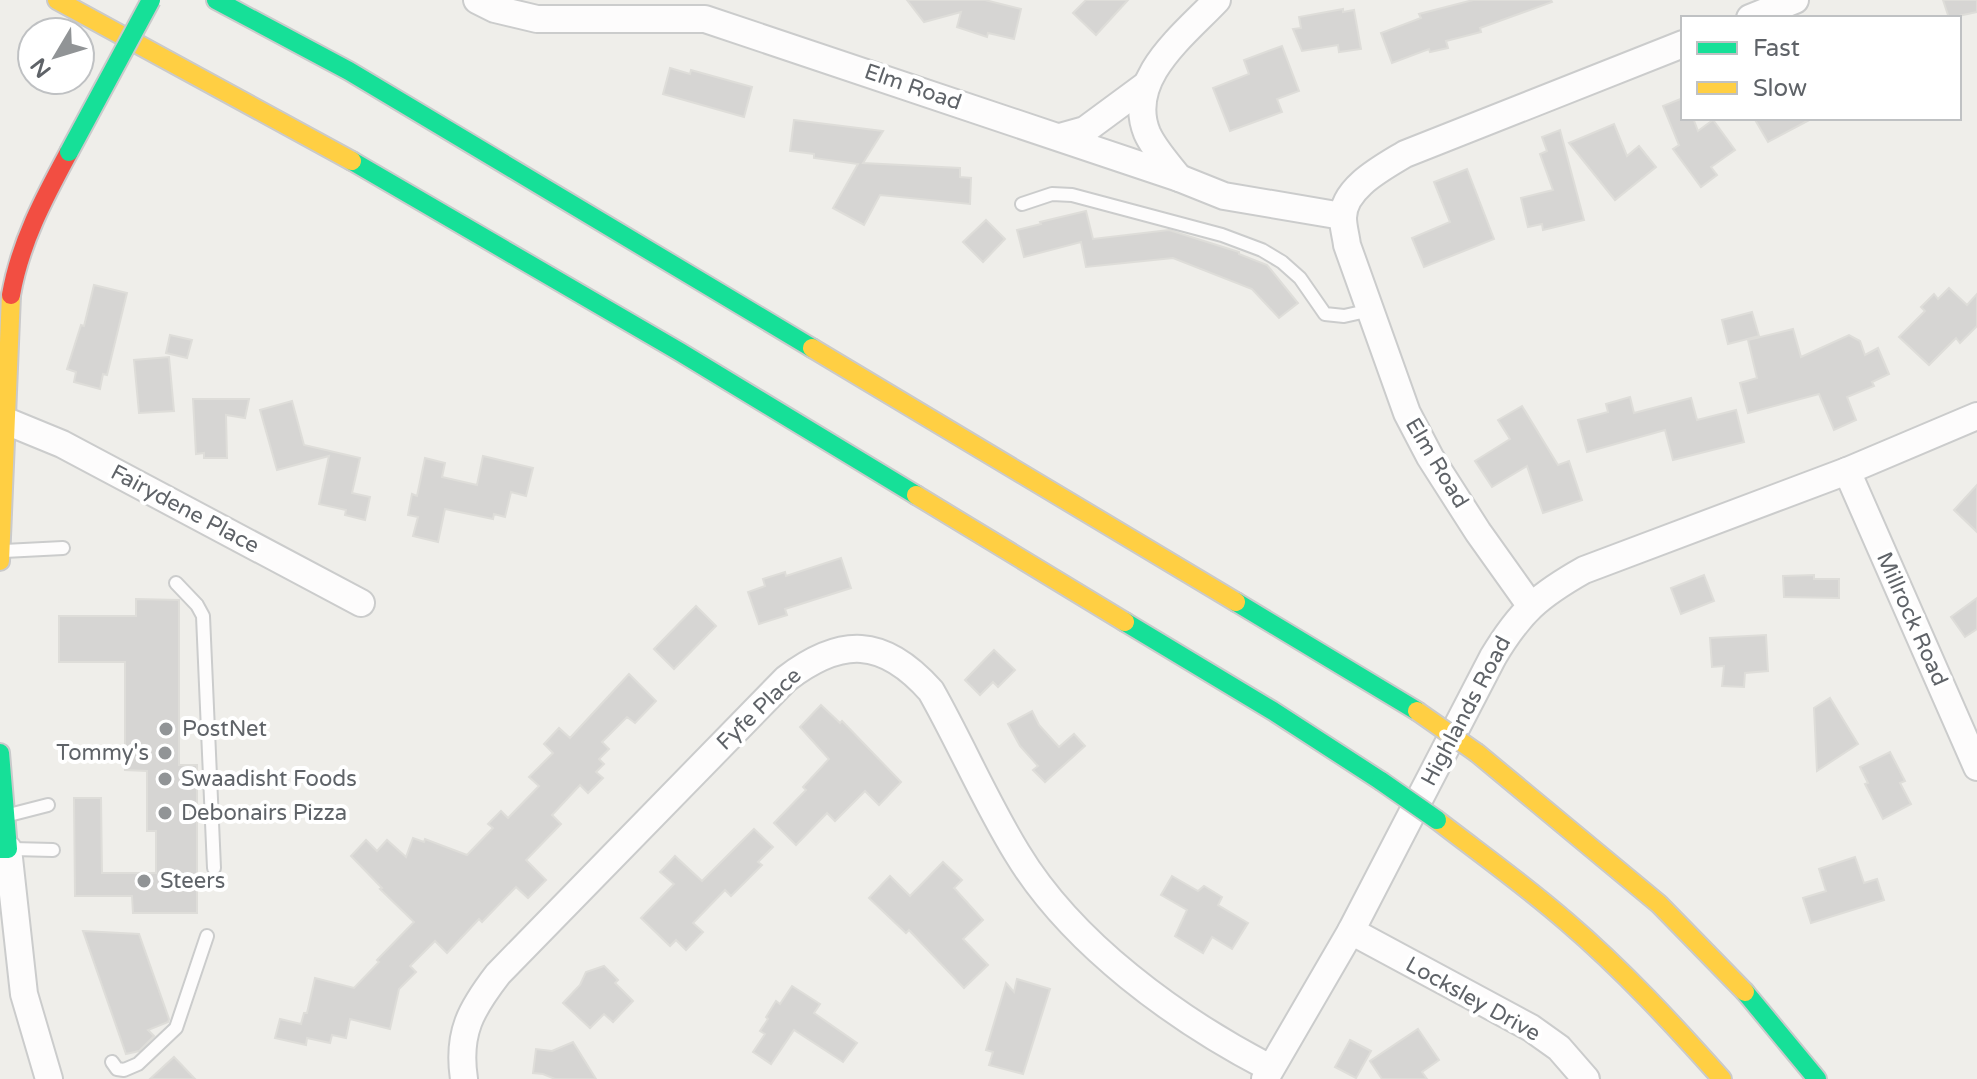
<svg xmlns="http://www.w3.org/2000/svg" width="1977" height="1079" font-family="'Varela Round',sans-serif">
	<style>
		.building { fill: #d6d5d3; stroke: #deddd9; stroke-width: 2 }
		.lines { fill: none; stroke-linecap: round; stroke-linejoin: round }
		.lane-casing { stroke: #cbcccc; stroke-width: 16 }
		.street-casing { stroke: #cbcccc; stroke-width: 30 }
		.fast-casing { stroke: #cacacb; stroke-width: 22 }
		.slow-casing { stroke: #cacacb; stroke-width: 22 }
		.jam-casing { stroke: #cacacb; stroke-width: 22 }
		.lane { stroke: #fdfcfc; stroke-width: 12 }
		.street { stroke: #fdfcfc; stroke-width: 26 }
		.fast { stroke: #16e098; stroke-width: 18 }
		.slow { stroke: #ffcf43; stroke-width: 18 }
		.jam { stroke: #f24e42; stroke-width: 18 }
		.fast-bridge-casing { stroke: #cacacb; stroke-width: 22; stroke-linecap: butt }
		.slow-bridge-casing { stroke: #cacacb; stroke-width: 22; stroke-linecap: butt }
		.fast-bridge { stroke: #16e098; stroke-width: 18 }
		.slow-bridge { stroke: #ffcf43; stroke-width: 18 }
		.poi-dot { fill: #919496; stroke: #fff; stroke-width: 3 }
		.labels { text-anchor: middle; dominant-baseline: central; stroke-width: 8; stroke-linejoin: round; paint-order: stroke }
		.street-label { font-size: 22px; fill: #5f6368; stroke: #fff }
		.poi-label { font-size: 22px; fill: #5f6368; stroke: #fff; text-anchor: start }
	</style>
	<rect width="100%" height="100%" fill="#efeeea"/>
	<g class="building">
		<polygon points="907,0 985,0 1021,9 1014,39 988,33 987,37 957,27 961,12 924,22"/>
		<polygon points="1086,0 1128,0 1096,35 1073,13"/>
		<polygon points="1473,0 1551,0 1552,2 1480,28 1481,32 1446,41 1448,48 1430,52 1429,49 1392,63 1381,33 1421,18 1419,14"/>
		<polygon points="1943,0 1977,0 1977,12 1949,18"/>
		<polygon points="1343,9 1343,12 1354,10 1361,49 1339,52 1338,45 1302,51 1293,29 1301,28 1299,17"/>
		<polygon points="1282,46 1299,91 1277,99 1282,112 1230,131 1213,88 1249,74 1244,60"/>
		<polygon points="670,68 690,74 691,70 752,87 744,117 663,94"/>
		<polygon points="1683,98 1683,118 1693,118 1698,131 1713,120 1735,150 1711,167 1717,175 1701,187 1673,149 1679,145 1663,106"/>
		<polygon points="1754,118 1813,118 1768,142"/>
		<polygon points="794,120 883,131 863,163 960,168 960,177 971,178 970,204 880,195 864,225 833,208 858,164 814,158 814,154 790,151"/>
		<polygon points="1614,124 1627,156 1639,146 1656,167 1615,200 1569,143"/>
		<polygon points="1560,130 1584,220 1543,230 1542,224 1528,227 1521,198 1553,190 1540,154 1547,151 1542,137"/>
		<polygon points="1467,169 1494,239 1424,267 1412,238 1450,222 1434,182"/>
		<polygon points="1086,211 1093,239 1169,230 1239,252 1239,254 1267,265 1298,303 1279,318 1252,289 1173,258 1086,267 1081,242 1024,257 1017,230 1041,224 1040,222"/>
		<polygon points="986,220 1005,239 983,262 963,242"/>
		<polygon points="94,285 127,293 107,375 103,374 100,389 74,382 76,372 67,369 81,325 84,326"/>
		<polygon points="1949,288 1967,305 1977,294 1977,326 1960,343 1956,338 1929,365 1899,337 1925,311 1921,307 1934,294 1938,299"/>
		<polygon points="1752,312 1759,336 1728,344 1722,320"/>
		<polygon points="1793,329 1801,357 1849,335 1860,341 1865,355 1878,348 1889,374 1872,382 1874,386 1847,397 1856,420 1834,430 1819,394 1748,413 1740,383 1757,378 1748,340"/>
		<polygon points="170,335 192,340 187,358 166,353"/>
		<polygon points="169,357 174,411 139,413 134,360"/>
		<polygon points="1630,397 1634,413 1691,398 1697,420 1736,410 1744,442 1673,460 1665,430 1587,452 1578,420 1608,412 1606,404"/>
		<polygon points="193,399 249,399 245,418 226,415 227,458 204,458 204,453 196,454"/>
		<polygon points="292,401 304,445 360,458 352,493 370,497 365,520 345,515 346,510 319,504 329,456 277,470 260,410"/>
		<polygon points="1522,406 1558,465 1569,461 1582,500 1543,513 1527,466 1492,487 1475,461 1510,439 1498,420"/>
		<polygon points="483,456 533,468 526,496 511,492 505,517 494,514 493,519 445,509 438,542 413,536 418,517 408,515 412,494 417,496 425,458 445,463 442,477 477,485"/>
		<polygon points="1977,485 1977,532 1954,510"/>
		<polygon points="841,558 851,588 785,609 787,615 759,624 748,592 765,586 763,579 785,572 786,576"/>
		<polygon points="1704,575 1714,601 1681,614 1671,588"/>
		<polygon points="1814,575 1814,579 1839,579 1839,598 1784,597 1783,576"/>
		<polygon points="1977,598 1977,629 1965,637 1951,617"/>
		<polygon points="136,599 179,600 179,765 197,765 197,913 133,913 132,896 75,896 74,798 101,798 102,873 156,873 156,831 147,831 147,771 125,770 125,662 59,662 59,616 136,616"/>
		<polygon points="696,606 716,626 674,669 654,649"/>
		<polygon points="1766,635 1768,671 1745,673 1744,687 1722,686 1724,666 1712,667 1710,638"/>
		<polygon points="994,650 1015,670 998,687 993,682 980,695 965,680"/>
		<polygon points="629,674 656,701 635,723 627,717 602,742 609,749 599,759 604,764 596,772 603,778 588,793 580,785 552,815 561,824 526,860 546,880 528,898 516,887 482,922 479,919 447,953 435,941 410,966 416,972 399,989 390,1029 350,1019 346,1038 332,1035 330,1043 307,1038 306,1045 275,1038 280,1019 301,1024 304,1013 307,1013 315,978 354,988 379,962 377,960 414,922 380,889 382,888 351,856 366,840 377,851 387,840 406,857 413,838 424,842 425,839 467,855 493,828 488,824 501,811 508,818 539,786 529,777 553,753 544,744 559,728 570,738"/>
		<polygon points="1830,698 1858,744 1817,771 1814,708"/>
		<polygon points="821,705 840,723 842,721 901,782 879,805 865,791 835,821 827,813 796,845 774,823 806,790 803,787 829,759 800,727"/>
		<polygon points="1032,711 1039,725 1059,747 1074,734 1085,746 1045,782 1033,770 1038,766 1020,746 1008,724"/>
		<polygon points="1890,752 1905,781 1900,783 1911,804 1883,819 1865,784 1868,783 1860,767"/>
		<polygon points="754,829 773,847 758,862 762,865 731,896 725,890 693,923 703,932 686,950 676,940 670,946 641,918 674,884 660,872 675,856 702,881"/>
		<polygon points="1855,857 1864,883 1877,879 1884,900 1811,923 1803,898 1826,891 1819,869"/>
		<polygon points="943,862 962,880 954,888 983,920 963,939 988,965 964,988 909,930 906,933 869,898 890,876 910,896"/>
		<polygon points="1172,876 1198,891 1204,886 1222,897 1218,905 1248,923 1232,949 1212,937 1203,953 1175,936 1187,910 1161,895"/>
		<polygon points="83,931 139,934 169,1019 168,1022 148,1030 154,1036 139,1051 126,1054"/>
		<polygon points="604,966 618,980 615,983 633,1001 613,1022 604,1014 590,1028 563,1003 580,985 586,972"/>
		<polygon points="1017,979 1050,989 1023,1074 989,1065 993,1052 986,1050 1006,983 1014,992"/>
		<polygon points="792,986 820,1004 814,1013 857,1043 843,1062 794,1030 771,1064 753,1052 765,1034 760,1031 768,1019 766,1017 776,1001 780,1004"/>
		<polygon points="1418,1029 1439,1060 1422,1072 1427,1079 1382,1079 1370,1061"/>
		<polygon points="1350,1040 1371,1051 1356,1078 1335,1067"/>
		<polygon points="573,1042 596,1079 555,1079 543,1074 533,1073 536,1049 552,1051"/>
		<polygon points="174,1057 195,1079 150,1079"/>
	</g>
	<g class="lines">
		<defs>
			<g id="lane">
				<polyline points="1022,204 1052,194 1072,195 1222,235 1262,250 1282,262 1300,278 1325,314 1344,316 1371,310"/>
				<polyline points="4,551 63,548"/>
				<polyline points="176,583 197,605 203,616 214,868"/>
				<polyline points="9,815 48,805"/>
				<polyline points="13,849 53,850"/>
				<polyline points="112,1062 117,1069 124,1070 138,1064 176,1028 207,936"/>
			</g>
			<g id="street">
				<polyline points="477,0 495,9 537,19 705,19 1179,178 1224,196 1342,216"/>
				<polyline points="1750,18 1795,0"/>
				<polyline points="1060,137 1085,130 1146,85"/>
				<path d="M 1179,178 C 1168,164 1154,149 1147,133 C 1125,79 1184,35 1217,0"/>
				<polyline points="6,421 62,444 361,603"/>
				<polyline points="1847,471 1977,767"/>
				<path d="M 1530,605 L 1478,532 L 1430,457 L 1407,413 L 1347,245 C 1346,236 1343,227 1343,218 C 1343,188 1382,168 1405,154 L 1683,44"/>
				<polyline points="8,849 24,994 49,1079"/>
				<polyline points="1351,931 1531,1028 1559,1048 1586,1079"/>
				<path d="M 464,1079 C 457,1033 471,1009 498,974 L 786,679 C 841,637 883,637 931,691 C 961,744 985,801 1017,853 C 1072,944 1177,1020 1270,1068"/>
				<path d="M 1265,1079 L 1351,931 L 1493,657 C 1520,612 1538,596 1584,570 L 1847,471 L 1977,416"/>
			</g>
			<g id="fast">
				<polyline points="216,0 349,71 812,348"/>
				<polyline points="352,161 680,352 916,495"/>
				<polyline points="1236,602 1417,711"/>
				<polyline points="1125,622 1273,711 1381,781"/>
				<polyline points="0,753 8,849 0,849"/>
				<polyline points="1745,992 1817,1079"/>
			</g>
			<g id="slow">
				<polyline points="57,0 352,161"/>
				<polyline points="812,348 1236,602"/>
				<polyline points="916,495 1125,622"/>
				<polyline points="0,561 11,295"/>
				<polyline points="1477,753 1659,904 1745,992"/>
				<path d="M 1437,820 C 1481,854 1526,886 1567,922 C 1623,970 1673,1024 1722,1079"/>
			</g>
			<path id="jam" d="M 11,295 C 20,243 44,198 69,152"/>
		</defs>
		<use href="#lane" class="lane-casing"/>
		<use href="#street" class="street-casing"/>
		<use href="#fast" class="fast-casing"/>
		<use href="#slow" class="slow-casing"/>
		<use href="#jam" class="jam-casing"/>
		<use href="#lane" class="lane"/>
		<use href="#street" class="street"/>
		<use href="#fast" class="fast"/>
		<use href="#slow" class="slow"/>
		<use href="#jam" class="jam"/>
		<defs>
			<g id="fast-bridge">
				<polyline points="69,152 151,0"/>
				<polyline points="1381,781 1437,820"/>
			</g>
			<polyline id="slow-bridge" points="1417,711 1477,753"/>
		</defs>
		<use href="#fast-bridge" class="fast-bridge-casing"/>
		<use href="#slow-bridge" class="slow-bridge-casing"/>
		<use href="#fast-bridge" class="fast-bridge"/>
		<use href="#slow-bridge" class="slow-bridge"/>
	</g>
	<g class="poi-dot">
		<circle cx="166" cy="729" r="8"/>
		<circle cx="165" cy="753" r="8"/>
		<circle cx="165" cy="779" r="8"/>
		<circle cx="165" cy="813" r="8"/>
		<circle cx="144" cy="881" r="8"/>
	</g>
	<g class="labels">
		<g class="street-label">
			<text transform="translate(913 87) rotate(19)">Elm Road</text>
			<text transform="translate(1437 463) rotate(59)">Elm Road</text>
			<text transform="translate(185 509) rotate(28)">Fairydene Place</text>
			<text transform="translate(1912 619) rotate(66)">Millrock Road</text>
			<text transform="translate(759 709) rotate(-44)">Fyfe Place</text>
			<text transform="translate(1466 711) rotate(-62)">Highlands Road</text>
			<text transform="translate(1473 999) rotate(29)">Locksley Drive</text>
		</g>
		<g class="poi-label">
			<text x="182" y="729">PostNet</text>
			<text x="149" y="753" text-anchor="end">Tommy's</text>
			<text x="181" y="779">Swaadisht Foods</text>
			<text x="181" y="813">Debonairs Pizza</text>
			<text x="160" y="881">Steers</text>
		</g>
	</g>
	<rect x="1681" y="16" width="280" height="104" fill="#ffffff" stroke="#bfc1c3" stroke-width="2"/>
	<rect x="1697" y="42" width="40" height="12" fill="#16e098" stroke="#bfc1c3" stroke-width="2"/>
	<text x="1753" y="56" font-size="24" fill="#5f6368">Fast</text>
	<rect x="1697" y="82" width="40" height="12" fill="#ffcf43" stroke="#bfc1c3" stroke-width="2"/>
	<text x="1753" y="96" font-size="24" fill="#5f6368">Slow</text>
	<g transform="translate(56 56) rotate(232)"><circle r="38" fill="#ffffff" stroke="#bfc1c3" stroke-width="2"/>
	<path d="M0-6L14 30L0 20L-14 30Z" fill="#919496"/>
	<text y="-12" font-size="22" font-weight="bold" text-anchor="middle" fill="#5f6368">N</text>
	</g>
</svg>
